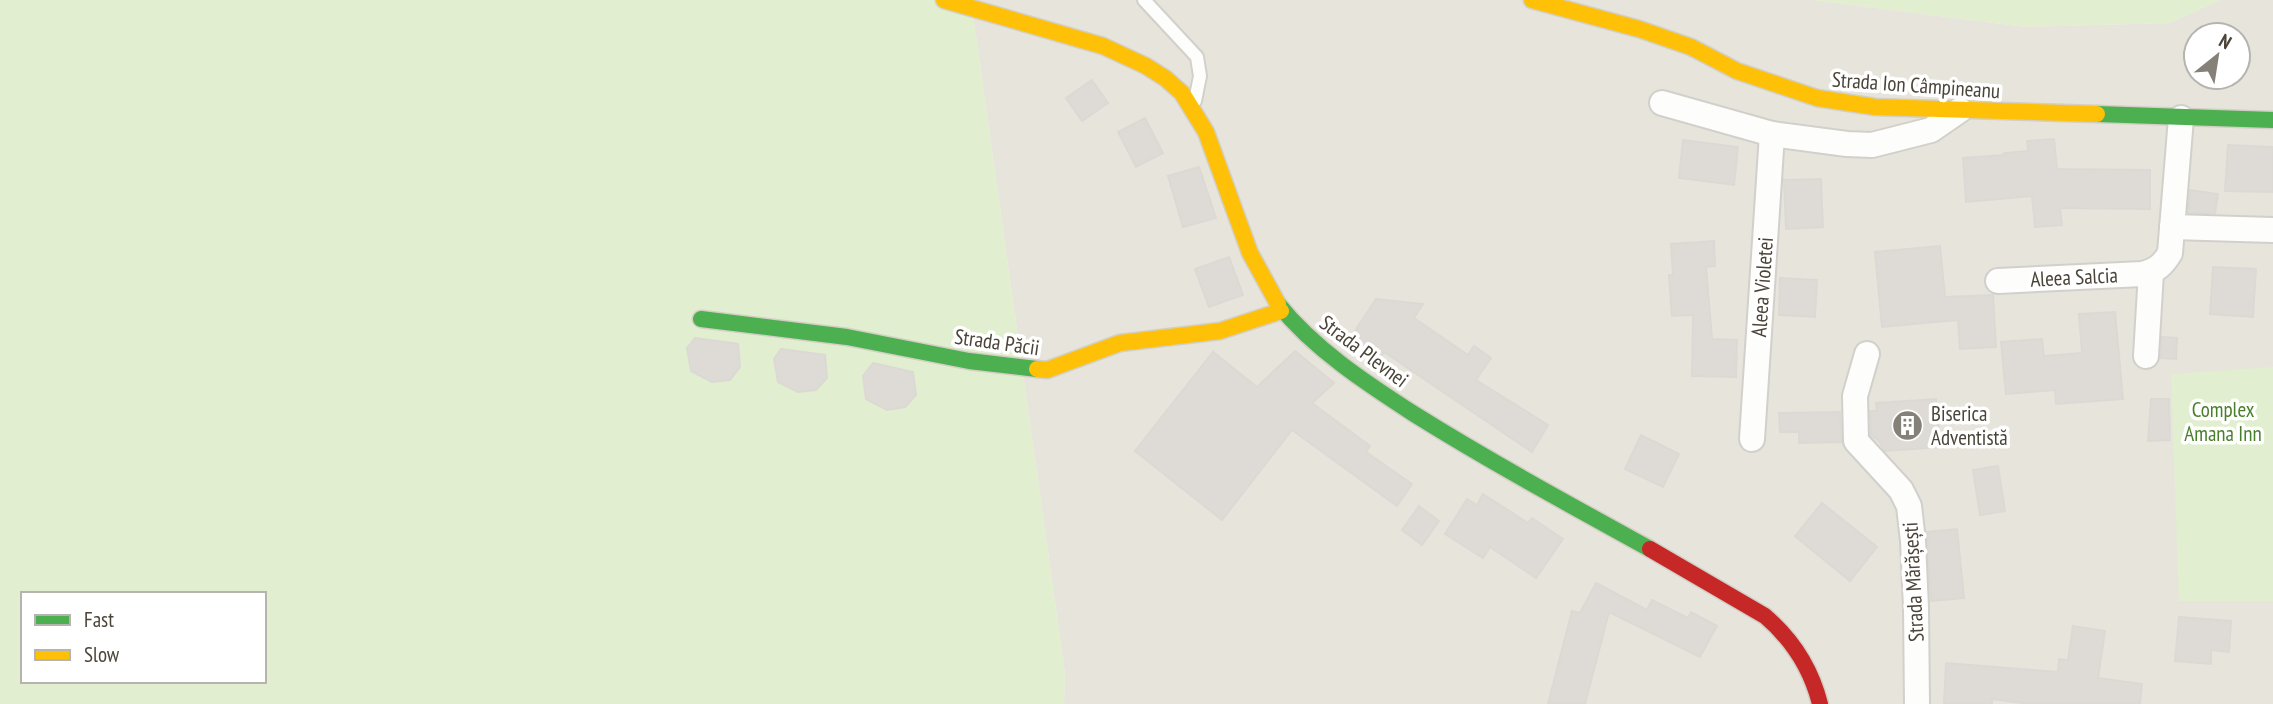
<svg xmlns="http://www.w3.org/2000/svg" width="2273" height="704" font-family="'PT Sans Narrow',sans-serif">
	<style>
		.residential { fill: #e7e4dc; fill-rule: evenodd }
		.green { fill: #e1eecf; fill-rule: evenodd }
		.building { fill: #dedbd6; stroke: #dcd9d4; stroke-width: 2 }
		.lines { fill: none; stroke-linecap: round; stroke-linejoin: round }
		.lane-casing { stroke: #d2d0cb; stroke-width: 16 }
		.street-casing { stroke: #d2d0cb; stroke-width: 28 }
		.fast-casing { stroke: #d3cfc5; stroke-width: 19 }
		.slow-casing { stroke: #d3cfc5; stroke-width: 19 }
		.jam-casing { stroke: #d3cfc5; stroke-width: 19 }
		.lane { stroke: #fdfdfc; stroke-width: 12 }
		.street { stroke: #fdfdfc; stroke-width: 24 }
		.fast { stroke: #4caf50; stroke-width: 16 }
		.slow { stroke: #ffc107; stroke-width: 16 }
		.jam { stroke: #c62828; stroke-width: 16 }
		.labels { text-anchor: middle; dominant-baseline: central; stroke-width: 7; stroke-linejoin: round; paint-order: stroke }
		.street-label { font-size: 21px; fill: #4b4439; stroke: #fff }
		.park-label { font-size: 21px; fill: #4a7f2a; stroke: #fff }
		.poi-label { font-size: 21px; fill: #4b4439; stroke: #fff; text-anchor: start }
	</style>
	<rect width="100%" height="100%" fill="#f4f2ee"/>
	<path class="residential" d="M 971,0 L 1813,0 L 2026,27 L 2169,23 L 2220,0 L 2273,0 L 2273,704 L 1064,704 L 1065,674 ZM 2196,35 L 2238,35 L 2238,77 L 2196,77 Z"/>
	<g class="green">
		<path d="M 0,0 L 971,0 L 1065,674 L 1064,704 L 0,704 ZM 23,594 L 264,594 L 264,681 L 23,681 Z"/>
		<polygon points="1813,0 2220,0 2169,23 2026,27"/>
		<polygon points="2273,367 2273,601 2179,601 2171,374"/>
	</g>
	<g class="building">
		<polygon points="1092,80 1108,103 1082,121 1066,98"/>
		<polygon points="1145,118 1163,153 1136,167 1118,132"/>
		<polygon points="2054,139 2057,169 2150,170 2150,209 2060,208 2062,225 2035,227 2032,196 1966,202 1963,158 2005,155 2004,153 2028,151 2027,141"/>
		<polygon points="1683,140 1738,147 1734,185 1679,178"/>
		<polygon points="2228,145 2273,147 2273,192 2225,191"/>
		<polygon points="1199,167 1216,218 1183,227 1168,176"/>
		<polygon points="1821,179 1823,227 1786,229 1784,180"/>
		<polygon points="2190,190 2218,194 2215,213 2188,213"/>
		<polygon points="1714,241 1715,266 1706,267 1712,339 1737,340 1736,377 1692,376 1693,315 1672,316 1669,275 1673,275 1671,244"/>
		<polygon points="1940,246 1945,297 1993,295 1996,347 1960,349 1958,320 1882,327 1875,252"/>
		<polygon points="1229,257 1243,295 1209,307 1195,269"/>
		<polygon points="2213,267 2256,269 2253,317 2210,314"/>
		<polygon points="1780,278 1817,280 1815,317 1779,315"/>
		<polygon points="1376,299 1423,304 1414,318 1468,355 1474,346 1491,358 1476,380 1548,425 1532,452 1384,352 1379,360 1349,340"/>
		<polygon points="2115,312 2123,399 2056,404 2055,390 2006,394 2001,342 2042,339 2044,356 2082,353 2079,314"/>
		<polygon points="2162,337 2177,338 2176,359 2161,358"/>
		<polygon points="695,338 738,344 740,367 730,380 712,382 691,371 687,348"/>
		<polygon points="781,349 825,355 827,378 816,390 798,392 778,382 774,359"/>
		<polygon points="1295,351 1334,383 1312,403 1370,446 1366,452 1412,484 1397,506 1292,430 1222,520 1135,451 1213,352 1257,387"/>
		<polygon points="873,363 913,372 916,395 905,407 887,410 866,399 863,376"/>
		<polygon points="1936,399 1940,447 1885,451 1879,441 1871,435 1870,411 1877,411 1876,403"/>
		<polygon points="2151,399 2169,399 2170,440 2148,441"/>
		<polygon points="1840,412 1841,442 1799,443 1799,432 1780,432 1779,413"/>
		<polygon points="1641,435 1679,454 1663,487 1625,469"/>
		<polygon points="1998,466 2005,511 1980,515 1973,470"/>
		<polygon points="1483,494 1528,523 1532,518 1563,539 1536,578 1490,547 1483,558 1445,534 1467,499 1477,505"/>
		<polygon points="1822,503 1877,547 1850,581 1795,536"/>
		<polygon points="1419,506 1439,521 1422,545 1402,530"/>
		<polygon points="1957,529 1964,598 1931,601 1927,532"/>
		<polygon points="1596,583 1647,610 1652,600 1688,618 1691,612 1717,626 1700,657 1609,612 1585,704 1548,704 1572,611 1580,613"/>
		<polygon points="2179,617 2231,621 2229,652 2211,650 2211,664 2175,661"/>
		<polygon points="2073,626 2105,631 2098,678 2142,684 2140,704 2029,704 1992,699 1992,704 1944,704 1946,663 2058,672 2059,659 2068,660"/>
	</g>
	<g class="lines">
		<defs>
			<polyline id="lane" points="1144,0 1197,57 1200,76 1195,101"/>
			<g id="street">
				<polyline points="1662,103 1772,134"/>
				<polyline points="2172,227 2273,230"/>
				<path d="M 1998,281 L 2142,274 C 2156,271 2163,265 2170,253 L 2181,118"/>
				<polyline points="1867,354 1855,396 1856,441 1901,490 1909,506 1913,541 1916,608 1917,704"/>
				<polyline points="2146,356 2151,272"/>
				<polyline points="1752,439 1772,134 1847,144 1872,145 1931,130 1960,110"/>
			</g>
			<g id="fast">
				<polyline points="2097,114 2273,120"/>
				<path d="M 1278,304 C 1314,349 1366,383 1414,414 C 1491,462 1570,505 1650,549"/>
				<polyline points="701,319 847,337 969,361 1037,369"/>
			</g>
			<g id="slow">
				<polyline points="944,0 1103,46 1146,66 1165,78 1182,93 1206,132 1250,253 1278,304"/>
				<polyline points="1532,0 1639,29 1691,47 1737,71 1817,98 1875,107 2097,114"/>
				<polyline points="1037,369 1047,370 1120,343 1220,331 1281,311"/>
			</g>
			<path id="jam" d="M 1650,549 L 1765,616 C 1793,640 1811,668 1820,704"/>
		</defs>
		<use href="#lane" class="lane-casing"/>
		<use href="#street" class="street-casing"/>
		<use href="#fast" class="fast-casing"/>
		<use href="#slow" class="slow-casing"/>
		<use href="#jam" class="jam-casing"/>
		<use href="#lane" class="lane"/>
		<use href="#street" class="street"/>
		<use href="#fast" class="fast"/>
		<use href="#slow" class="slow"/>
		<use href="#jam" class="jam"/>
	</g>
	<defs>
		<symbol id="building-disc" viewBox="-11 -11 22 22"><circle r="9.5" fill="#868178" stroke="#fff"/><path d="M-4-6H4V6H1V3H-1V6H-4ZM-2.5-4.3h1.7v1.8h-1.7ZM.8-4.3h1.7v1.8H.8ZM-2.5-1h1.7V.8h-1.7ZM.8-1h1.7V.8H.8Z" fill="#fff"/></symbol>
	</defs>
	<g fill-rule="evenodd">
		<use href="#building-disc" x="1890" y="408" width="35" height="35"/>
	</g>
	<g class="labels">
		<g class="street-label">
			<text transform="translate(1916 85) rotate(4)">Strada Ion Câmpineanu</text>
			<text transform="translate(2074 277) rotate(-3)">Aleea Salcia</text>
			<text transform="translate(1762 287) rotate(-86)">Aleea Violetei</text>
			<text transform="translate(997 342) rotate(8)">Strada Păcii</text>
			<text transform="translate(1364 351) rotate(37)">Strada Plevnei</text>
			<text transform="translate(1913 582) rotate(-93)">Strada Mărășești</text>
		</g>
		<g class="park-label">
			<text x="2223" y="409">Complex<tspan x="2223" dy="24">Amana Inn</tspan></text>
		</g>
		<g class="poi-label">
			<text x="1931" y="413">Biserica<tspan x="1931" dy="24">Adventistă</tspan></text>
		</g>
	</g>
	<rect x="21" y="592" width="245" height="91" fill="#ffffff" stroke="#b7b4b0" stroke-width="2"/>
	<rect x="35" y="615" width="35" height="10" fill="#4caf50" stroke="#b7b4b0" stroke-width="2"/>
	<text x="84" y="627" font-size="21" fill="#4b4439">Fast</text>
	<rect x="35" y="650" width="35" height="10" fill="#ffc107" stroke="#b7b4b0" stroke-width="2"/>
	<text x="84" y="662" font-size="21" fill="#4b4439">Slow</text>
	<g transform="translate(2217 56) rotate(30)"><circle r="33" fill="#ffffff" stroke="#b7b4b0" stroke-width="2"/>
	<path d="M0-5L12 26L0 18L-12 26Z" fill="#868178"/>
	<text y="-10" font-size="19" font-weight="bold" text-anchor="middle" fill="#4b4439">N</text>
	</g>
</svg>
